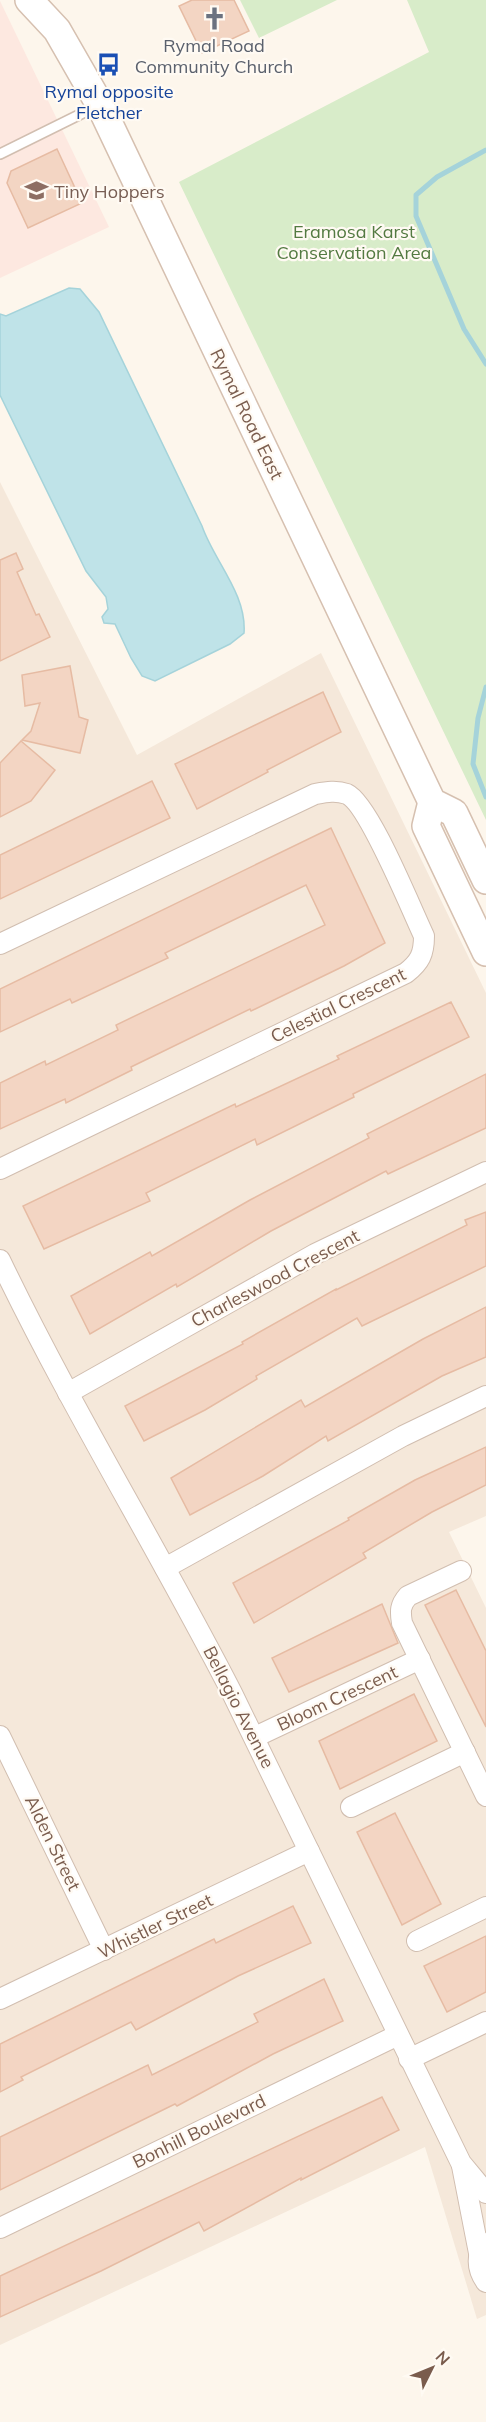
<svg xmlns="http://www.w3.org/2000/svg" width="486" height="2422" font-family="Mulish,sans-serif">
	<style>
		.residential { fill: #f5e8da }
		.commercial { fill: #fde8e0 }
		.green { fill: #d8ecc9 }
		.water { fill: #bfe3e8; stroke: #a5d3da; stroke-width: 1.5 }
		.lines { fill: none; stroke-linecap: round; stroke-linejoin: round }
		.stream { stroke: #a5d3da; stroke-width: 5 }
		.building { fill: #f3d5c3; stroke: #e6bba3; stroke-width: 1.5 }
		.service-casing { stroke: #d1beb0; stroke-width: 12 }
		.minor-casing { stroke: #d1beb0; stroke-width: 22 }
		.secondary-casing { stroke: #d6c0b0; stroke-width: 30 }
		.service { stroke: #fff; stroke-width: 9 }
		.minor { stroke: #fff; stroke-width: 20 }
		.secondary { stroke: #fff; stroke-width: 27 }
		.labels { text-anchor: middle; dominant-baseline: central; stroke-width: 4.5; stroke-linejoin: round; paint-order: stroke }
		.worship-label { font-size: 18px; fill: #5b616d; stroke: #fffaf3 }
		.transit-label { font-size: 18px; fill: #164399; stroke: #fffaf3 }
		.education-label { font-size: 18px; fill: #785e54; stroke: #fffaf3; text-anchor: start }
		.park-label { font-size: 18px; fill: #537a41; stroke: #fffaf3 }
		.street-label { font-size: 18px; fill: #7a5c4d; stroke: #fffaf3 }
	</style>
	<rect width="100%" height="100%" fill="#fdf6ec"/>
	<polygon class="residential" points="0,482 137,755 321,653 486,993 486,1516 449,1532 486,1608 486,2315 477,2319 425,2147 0,2345"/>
	<polygon class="commercial" points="0,1 109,227 0,278"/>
	<g class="green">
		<polygon points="240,0 337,0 259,38"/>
		<polygon points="407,0 486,0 486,820 179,182 429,52"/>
	</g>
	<path class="water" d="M 69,288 L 80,289 L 99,312 L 202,526 C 214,561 247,594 244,633 L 230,644 L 155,681 L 142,676 L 131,658 L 115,624 L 104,623 L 102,617 L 108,609 L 106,597 L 86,571 L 0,395 L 0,314 L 6,316 Z"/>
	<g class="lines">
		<g class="stream">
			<polyline points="486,150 437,177 416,195 416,216 464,329 486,364"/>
			<polyline points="486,687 478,718 473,764 486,797"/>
		</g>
	</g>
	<g class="building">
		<polygon points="192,0 234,0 249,31 202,53 179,6"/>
		<polygon points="57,149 82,203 28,228 7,183 11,171"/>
		<polygon points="16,553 23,569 17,572 36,615 39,614 50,637 0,661 0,560"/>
		<polygon points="70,666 79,717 88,720 80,753 22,740 31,731 40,703 25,706 22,675"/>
		<polygon points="323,692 341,732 267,770 268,772 197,809 175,764"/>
		<polygon points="21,741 55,770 31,801 0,817 0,763"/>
		<polygon points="152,781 170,818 0,899 0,855"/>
		<polygon points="331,828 385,943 344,966 251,1011 250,1009 131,1067 132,1070 66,1103 65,1099 0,1129 0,1083 45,1061 46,1065 118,1030 116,1025 325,925 306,885 165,953 168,958 72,1003 70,999 0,1032 0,989"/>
		<polygon points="451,1002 469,1037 353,1094 354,1097 257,1145 255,1139 146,1193 150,1201 44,1249 23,1206 235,1104 236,1107 339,1059 337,1056"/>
		<polygon points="486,1074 486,1128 388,1174 386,1171 271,1231 177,1287 176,1284 90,1334 71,1296 150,1252 152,1256 250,1200 369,1138 367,1134"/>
		<polygon points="486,1212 486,1266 362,1326 357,1318 256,1376 257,1379 205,1410 144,1441 125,1406 243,1344 242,1342 336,1289 336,1290 467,1225 465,1220"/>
		<polygon points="486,1307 486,1357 442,1376 328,1441 326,1436 263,1476 190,1515 171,1478 301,1400 305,1407 423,1339"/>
		<polygon points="486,1447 486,1485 432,1512 363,1553 366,1558 254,1623 233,1583 349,1520 348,1518 415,1480"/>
		<polygon points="456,1590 486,1651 486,1727 425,1605"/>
		<polygon points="382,1604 398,1643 289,1692 272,1658"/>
		<polygon points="414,1694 437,1741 340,1789 319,1741"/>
		<polygon points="395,1813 441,1904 402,1925 357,1832"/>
		<polygon points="293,1906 311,1943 238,1976 136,2030 131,2022 21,2077 23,2080 0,2092 0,2044 214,1939 216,1943"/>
		<polygon points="486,1936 486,1992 447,2012 424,1966"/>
		<polygon points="324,1979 343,2021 273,2054 177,2106 175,2104 0,2190 0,2137 148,2065 152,2075 258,2022 254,2014"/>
		<polygon points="382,2097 399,2130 301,2180 301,2178 204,2231 199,2222 101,2271 0,2317 0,2276"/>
	</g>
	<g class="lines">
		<defs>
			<polyline id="service" points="0,154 97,106"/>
			<g id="minor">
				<path d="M 0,944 L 315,794 C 326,792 336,790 347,794 C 369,804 411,909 424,936 C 424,954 420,962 406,973 L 0,1169"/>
				<path d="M 0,1260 C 71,1408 157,1547 232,1693 L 461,2163 L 486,2193"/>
				<polyline points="68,1393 315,1254 486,1172"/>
				<polyline points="165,1568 403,1436 486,1396"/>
				<path d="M 461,1571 L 408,1596 C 400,1605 400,1611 402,1623 L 486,1796"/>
				<polyline points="0,1736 104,1950"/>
				<polyline points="255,1737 420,1659"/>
				<polyline points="351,1807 465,1752"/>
				<polyline points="417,1941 486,1907"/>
				<polyline points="0,1999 309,1851"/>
				<polyline points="409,2059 486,2022"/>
				<polyline points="462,2166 479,2253"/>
				<polyline points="0,2228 398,2035"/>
				<path d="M 484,2243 C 476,2257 477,2269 486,2282"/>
			</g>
			<g id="secondary">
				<polyline points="29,0 57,30 100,105 432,802 454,813 486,880"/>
				<polyline points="432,802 426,826 486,952"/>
			</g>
		</defs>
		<use href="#service" class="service-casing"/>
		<use href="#minor" class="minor-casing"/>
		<use href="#secondary" class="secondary-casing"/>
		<use href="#service" class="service"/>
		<use href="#minor" class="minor"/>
		<use href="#secondary" class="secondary"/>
	</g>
	<defs>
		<symbol id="church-bare" viewBox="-9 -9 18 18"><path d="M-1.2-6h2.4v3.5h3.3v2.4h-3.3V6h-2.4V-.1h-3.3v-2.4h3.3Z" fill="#6b7280" stroke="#fffaf3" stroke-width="2.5" paint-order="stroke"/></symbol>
		<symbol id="bus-bare" viewBox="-9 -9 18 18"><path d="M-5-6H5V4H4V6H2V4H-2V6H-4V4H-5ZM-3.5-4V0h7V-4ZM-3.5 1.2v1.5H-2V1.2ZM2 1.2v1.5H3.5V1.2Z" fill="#1a4fb4" stroke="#fffaf3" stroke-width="2.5" paint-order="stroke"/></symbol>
		<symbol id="school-bare" viewBox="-9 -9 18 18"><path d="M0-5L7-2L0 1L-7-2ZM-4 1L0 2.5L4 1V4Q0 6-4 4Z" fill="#8d6e63" stroke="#fffaf3" stroke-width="2.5" paint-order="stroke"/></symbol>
	</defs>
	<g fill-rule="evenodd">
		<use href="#church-bare" x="198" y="2" width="33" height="33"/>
		<use href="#bus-bare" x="92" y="48" width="33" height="33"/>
		<use href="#school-bare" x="20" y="174" width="33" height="33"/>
	</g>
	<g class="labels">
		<g class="worship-label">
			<text x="214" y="45">Rymal Road<tspan x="214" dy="21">Community Church</tspan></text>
		</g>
		<g class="transit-label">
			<text x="109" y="91">Rymal opposite<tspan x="109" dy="21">Fletcher</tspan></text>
		</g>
		<g class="education-label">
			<text x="54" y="191">Tiny Hoppers</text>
		</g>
		<g class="park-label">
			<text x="354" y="231">Eramosa Karst<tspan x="354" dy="21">Conservation Area</tspan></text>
		</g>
		<g class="street-label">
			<text transform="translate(247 414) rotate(64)">Rymal Road East</text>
			<text transform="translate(338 1005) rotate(-26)">Celestial Crescent</text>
			<text transform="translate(275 1278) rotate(-28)">Charleswood Crescent</text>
			<text transform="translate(337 1698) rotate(-25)">Bloom Crescent</text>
			<text transform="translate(239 1707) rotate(63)">Bellagio Avenue</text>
			<text transform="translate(53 1843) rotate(64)">Alden Street</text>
			<text transform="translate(155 1926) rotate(-26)">Whistler Street</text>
			<text transform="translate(199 2131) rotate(-26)">Bonhill Boulevard</text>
		</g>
	</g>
	<g transform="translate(432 2368) rotate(47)" stroke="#fffaf3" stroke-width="4.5" paint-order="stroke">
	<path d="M0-4.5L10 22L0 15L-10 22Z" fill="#7a5c4d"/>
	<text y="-9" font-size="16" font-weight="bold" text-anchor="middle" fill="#7a5c4d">N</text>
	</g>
</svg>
